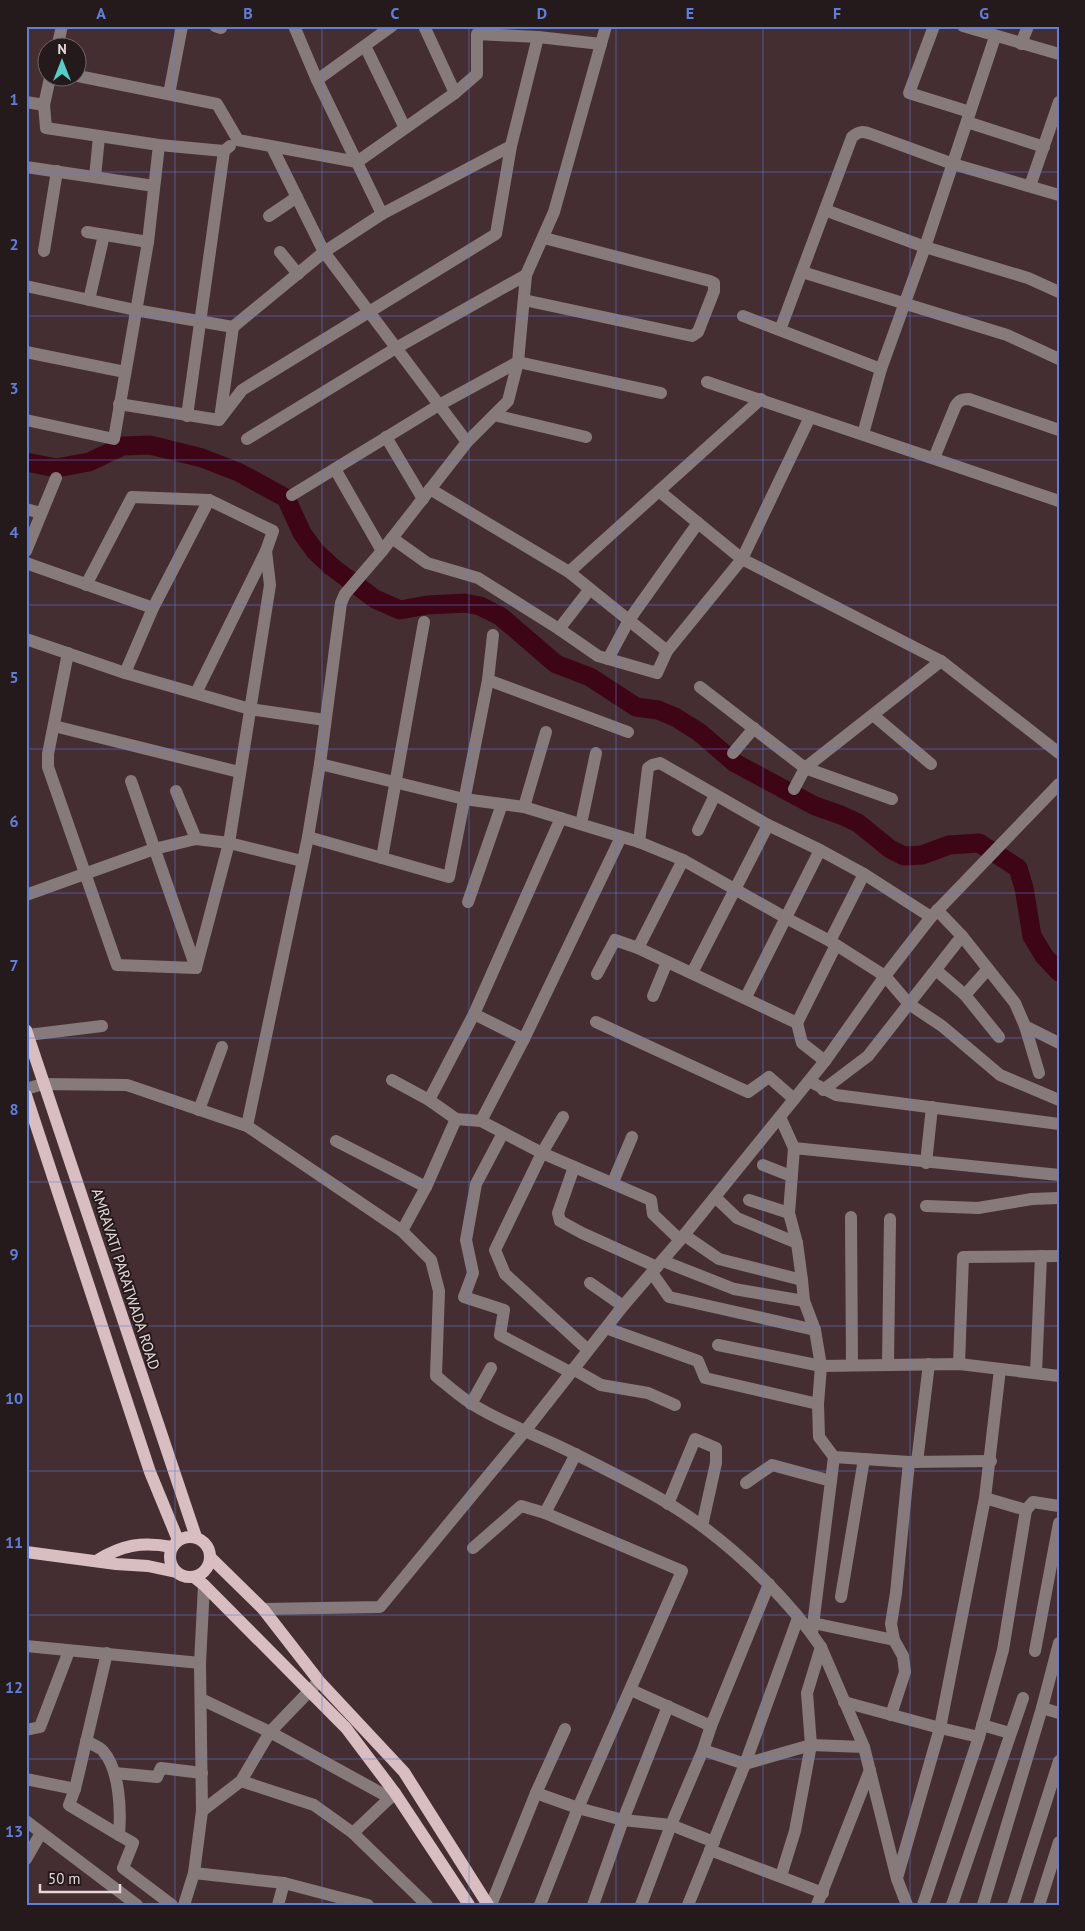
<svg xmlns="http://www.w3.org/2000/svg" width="1085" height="1931" font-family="'PT Sans',sans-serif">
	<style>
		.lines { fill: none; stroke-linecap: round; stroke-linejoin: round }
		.river { stroke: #3e0516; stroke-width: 19 }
		.minor { stroke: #877a7b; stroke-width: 12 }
		.major { stroke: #d8bec1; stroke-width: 12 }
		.grid { fill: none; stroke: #637ed8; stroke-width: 1; stroke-opacity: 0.55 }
		.labels { text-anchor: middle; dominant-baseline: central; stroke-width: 4; stroke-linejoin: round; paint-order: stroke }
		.street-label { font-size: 15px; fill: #e6d7d8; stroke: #24191b }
		.neatline { fill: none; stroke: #637ed8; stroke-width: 2 }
		.grid-label { font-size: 16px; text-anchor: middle; font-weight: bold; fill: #637ed8 }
	</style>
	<rect width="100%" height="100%" fill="#452e31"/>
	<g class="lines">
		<polyline class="river" points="26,462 56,468 89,462 123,446 150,445 202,458 238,472 286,498 302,533 315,551 332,567 375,599 400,610 427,605 447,604 465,603 480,606 500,616 556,664 590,677 636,707 658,710 675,717 699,732 735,763 815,806 841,815 858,823 890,849 904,856 922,855 949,845 979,843 1018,868 1024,888 1032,936 1044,956 1059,972"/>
		<g class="minor">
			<polyline points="215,26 221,28"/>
			<polyline points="294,26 317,80 382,214"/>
			<polyline points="424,26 455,93"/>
			<polyline points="934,26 909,93 970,112"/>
			<polyline points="963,26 1059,54"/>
			<polyline points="1021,44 1028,26"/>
			<polyline points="365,46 405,128"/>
			<polyline points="57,48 62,26"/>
			<polyline points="78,76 217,104 238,140 357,162 455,93 477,74 477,34 538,37 601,44"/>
			<polyline points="317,80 392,26"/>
			<polyline points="169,94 182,26"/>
			<polyline points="26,102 44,105 50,78"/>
			<polyline points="44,105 46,128 159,145 224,151 230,146"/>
			<polyline points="967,122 1044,147"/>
			<polyline points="272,147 324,252 467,442"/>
			<polyline points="26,167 154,186"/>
			<polyline points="95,177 99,137"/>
			<polyline points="1030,186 1059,102"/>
			<polyline points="825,210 925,247 1028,278 1059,292"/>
			<polyline points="269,216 297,197"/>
			<polyline points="87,232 148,242"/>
			<polyline points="44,251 57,171"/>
			<polyline points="280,252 298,274"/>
			<polyline points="802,272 1007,335 1059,359"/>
			<polyline points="26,286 135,310 233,327 324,252 382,214 511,146"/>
			<polyline points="89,300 104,235"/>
			<polyline points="524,300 692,336 698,332 714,291 714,283 710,281 544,238"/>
			<polyline points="743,316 881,369"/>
			<path d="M 780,330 L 852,137 C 859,131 863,131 871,134 L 953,164 L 1059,195"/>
			<polyline points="26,352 125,372"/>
			<polyline points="707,382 1059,501"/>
			<polyline points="119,404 219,420"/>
			<polyline points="494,415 586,437"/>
			<polyline points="187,416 224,151"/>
			<polyline points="220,418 233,327"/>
			<polyline points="26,420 114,439 148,242 159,145"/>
			<polyline points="219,420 242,390 496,234 511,146 538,37"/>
			<polyline points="863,434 881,369 925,247 995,37"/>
			<polyline points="386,437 423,499"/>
			<polyline points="247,439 396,348 526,275"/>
			<path d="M 934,458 L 955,407 C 958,401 961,399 969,399 L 1059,430"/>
			<polyline points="335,469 382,551"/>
			<polyline points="430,489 569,572 667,651"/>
			<polyline points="659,491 742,559 941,661 1059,753"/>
			<polyline points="292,495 439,405 518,362 661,393"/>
			<polyline points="26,509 41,513"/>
			<polyline points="392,538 427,563 478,578 559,629 598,656 657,673 667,651 742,559 810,417"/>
			<polyline points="26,551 56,478"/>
			<polyline points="26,563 153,608"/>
			<polyline points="569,572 761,399"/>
			<polyline points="86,585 132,497 209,500 273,531 266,551 196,693"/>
			<polyline points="559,629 590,589"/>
			<polyline points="26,639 125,673 250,709 325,720"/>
			<polyline points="68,653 48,754 48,767 117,965 196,968"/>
			<polyline points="608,659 629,620 698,523"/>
			<polyline points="125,673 153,608 209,500"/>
			<polyline points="488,680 628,732"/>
			<polyline points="700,687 805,768 892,799"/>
			<polyline points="873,715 931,764"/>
			<polyline points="54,726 239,772"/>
			<polyline points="733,753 754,728"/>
			<polyline points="320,764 464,799 524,807 639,842 683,860 786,918 830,941 885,976 909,1004 942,1026 1000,1075 1059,1100"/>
			<polyline points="131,781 196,968"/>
			<polyline points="794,789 805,768 941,661"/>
			<polyline points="176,791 196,839"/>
			<polyline points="524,807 546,732"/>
			<polyline points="581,824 596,753"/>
			<polyline points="698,830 715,795"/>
			<polyline points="308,837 449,877 488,680 493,635"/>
			<polyline points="639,842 648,768 652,765 660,763 768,825 820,850 864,874 931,917"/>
			<polyline points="382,858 424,622"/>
			<polyline points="26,895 154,849 196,839 229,843 302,861"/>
			<polyline points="468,902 502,804"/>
			<polyline points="937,910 962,936 1015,1003 1025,1026 1059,1043"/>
			<polyline points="830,941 864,874"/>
			<polyline points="638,948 683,860"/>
			<polyline points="196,968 229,843 270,585 266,551"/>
			<polyline points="936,970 965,995 999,1037"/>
			<polyline points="692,973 768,825"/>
			<polyline points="597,974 615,940 638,948 797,1023 802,1043 825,1061"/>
			<polyline points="965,995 988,969"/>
			<polyline points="653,996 667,962"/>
			<polyline points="746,997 820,850"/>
			<polyline points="474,1014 524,1039"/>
			<polyline points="596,1022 748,1092 769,1077 794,1099"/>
			<polyline points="797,1023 836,945"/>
			<polyline points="1025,1026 1039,1073"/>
			<polyline points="28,1035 102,1026"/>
			<polyline points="392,1080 429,1100 456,1119 481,1121 542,1153 651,1200 653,1214 680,1240"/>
			<polyline points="809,1081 836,1095 1059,1124"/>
			<path d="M 26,1089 L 43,1084 L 127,1085 L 247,1126 L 402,1231 L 431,1260 L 439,1291 L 436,1376 C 447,1385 459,1396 472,1404 C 505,1425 543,1437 577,1455 C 619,1476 664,1498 702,1526 C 746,1559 790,1602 821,1647 L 864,1747 L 897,1879 L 907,1905"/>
			<polyline points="823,1090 868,1056 962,936"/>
			<polyline points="429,1100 474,1014 561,818"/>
			<polyline points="199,1110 222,1047"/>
			<polyline points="563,1117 542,1153 495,1250 505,1274 588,1350"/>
			<polyline points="780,1117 794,1148 789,1213 797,1243 802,1280"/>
			<polyline points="481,1121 524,1039 621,837"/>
			<polyline points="247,1126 308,837 320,764 341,603 345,594 382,551 467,442 508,401 518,362 526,275 554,212 606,26"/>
			<polyline points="503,1133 476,1184 466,1240 473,1273 464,1297 504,1310 500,1335 570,1372"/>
			<polyline points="336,1141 426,1187"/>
			<polyline points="794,1148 1059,1175"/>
			<polyline points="926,1163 932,1107"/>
			<polyline points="763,1165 791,1176"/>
			<polyline points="574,1167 558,1213 560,1221 582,1233 657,1267"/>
			<polyline points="613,1182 632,1137"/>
			<polyline points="715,1197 737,1218 797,1243"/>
			<polyline points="749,1200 789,1213"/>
			<polyline points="926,1206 978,1208 1032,1199 1059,1198"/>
			<polyline points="851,1217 852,1365"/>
			<polyline points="402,1231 426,1187 456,1119"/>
			<polyline points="684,1235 719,1259 802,1280 804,1301 815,1330 821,1366 818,1404 819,1437 834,1457 812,1633"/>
			<polyline points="663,1261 734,1289 804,1301"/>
			<polyline points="652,1273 669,1297 815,1330"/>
			<polyline points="590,1283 623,1306"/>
			<polyline points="606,1328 698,1361 705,1378 818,1404"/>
			<polyline points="718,1345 821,1366 959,1364 1059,1376"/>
			<polyline points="888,1364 890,1219"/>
			<polyline points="959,1364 963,1257 1059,1256"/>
			<polyline points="573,1369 601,1385 648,1393 675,1405"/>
			<polyline points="1036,1373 1041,1256"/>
			<polyline points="471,1404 491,1368"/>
			<polyline points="834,1457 909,1462 991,1461"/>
			<polyline points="917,1462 929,1364"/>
			<polyline points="746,1483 772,1465 831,1481"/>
			<polyline points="985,1498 1026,1510 1033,1502 1059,1506"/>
			<polyline points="668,1504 695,1439 716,1448 716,1463 702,1526"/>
			<polyline points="473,1548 521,1506 545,1513 576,1454"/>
			<polyline points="841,1597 864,1459"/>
			<polyline points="263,1609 380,1607 525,1431 623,1306 680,1240 825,1061 885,976 931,917 1059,784"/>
			<polyline points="813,1623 894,1640"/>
			<polyline points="26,1646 200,1663"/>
			<polyline points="1035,1651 1059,1523"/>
			<polyline points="107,1653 75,1789 69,1805 119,1835"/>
			<polyline points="631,1690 711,1726"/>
			<polyline points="201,1699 270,1732 390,1798"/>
			<polyline points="844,1702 940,1728 979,1737"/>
			<polyline points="1042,1708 1059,1713"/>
			<polyline points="891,1715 905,1672 903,1656 894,1640 891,1624 896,1593 909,1462"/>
			<polyline points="982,1725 1010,1733"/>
			<polyline points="26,1730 40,1727 69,1651"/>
			<path d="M 86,1741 C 91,1744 100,1747 103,1751 C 120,1770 121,1811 119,1835 L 133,1843 L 123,1868 L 172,1905"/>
			<polyline points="703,1750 745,1764 811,1745 864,1747"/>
			<polyline points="115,1773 157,1777 161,1768 202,1773"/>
			<polyline points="26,1779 75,1789"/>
			<polyline points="241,1781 314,1805 353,1833 427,1905"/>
			<polyline points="536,1793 578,1808 623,1820 671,1825 714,1842"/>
			<polyline points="202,1811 241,1781 270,1732 319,1681"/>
			<polyline points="26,1821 137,1905"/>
			<polyline points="353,1833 395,1793"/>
			<polyline points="710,1850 823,1893"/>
			<polyline points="26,1859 41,1833"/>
			<polyline points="194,1873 284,1883 368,1905"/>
			<polyline points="781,1876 795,1831 811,1745 807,1693 821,1647"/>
			<polyline points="897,1878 940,1728 985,1498 1000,1369"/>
			<polyline points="184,1905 194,1873 202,1811 200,1663 204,1585"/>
			<polyline points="278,1905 284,1883"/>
			<polyline points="491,1905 536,1793 565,1729"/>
			<polyline points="540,1905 578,1808 682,1571 545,1513"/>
			<polyline points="593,1905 623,1820 668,1706"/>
			<polyline points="641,1905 671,1825 703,1750 711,1726 769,1584"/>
			<polyline points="688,1905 745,1764 798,1618"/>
			<polyline points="817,1905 870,1770"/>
			<polyline points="923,1905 979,1737 1003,1650 1026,1510"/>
			<polyline points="952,1905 1023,1698"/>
			<polyline points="983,1905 1042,1708 1059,1643"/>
			<polyline points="1013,1905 1059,1761"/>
			<polyline points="1039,1905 1059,1842"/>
		</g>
		<g class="major">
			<polyline points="26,1030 196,1537"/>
			<polyline points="26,1095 150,1472 178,1540"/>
			<circle cx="190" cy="1557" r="20"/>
			<polyline points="26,1552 116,1564 148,1566 176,1572"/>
			<polyline points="211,1558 263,1609 319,1681 404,1772 488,1905"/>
			<path d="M 96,1561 C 122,1545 142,1541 172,1547"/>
			<polyline points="194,1577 204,1585 346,1728 395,1793 469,1905"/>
		</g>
	</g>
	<path class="grid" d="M 175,26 L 175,1905M 322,26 L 322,1905M 469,26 L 469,1905M 616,26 L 616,1905M 763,26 L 763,1905M 910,26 L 910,1905M 26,172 L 1059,172M 26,316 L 1059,316M 26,460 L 1059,460M 26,605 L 1059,605M 26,749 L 1059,749M 26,893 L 1059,893M 26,1038 L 1059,1038M 26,1182 L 1059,1182M 26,1326 L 1059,1326M 26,1471 L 1059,1471M 26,1615 L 1059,1615M 26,1759 L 1059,1759"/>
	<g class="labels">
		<g class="street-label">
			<text transform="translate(126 1279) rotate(72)">AMRAVATI PARATWADA ROAD</text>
		</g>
	</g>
	<rect width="1085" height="1931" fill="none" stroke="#24191b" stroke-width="55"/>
	<g transform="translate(62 62)"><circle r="24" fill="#24191b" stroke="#726567"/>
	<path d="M0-4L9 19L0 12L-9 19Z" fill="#55cec6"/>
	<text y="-8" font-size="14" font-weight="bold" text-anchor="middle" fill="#e6d7d8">N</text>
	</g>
	<path d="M40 1884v8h80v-8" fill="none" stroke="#e6d7d8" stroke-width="2.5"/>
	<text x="48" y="1884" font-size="15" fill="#e6d7d8" stroke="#24191b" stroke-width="4" paint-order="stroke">50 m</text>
	<rect x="28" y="28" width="1030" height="1876" class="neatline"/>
	<g class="grid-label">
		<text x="101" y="19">A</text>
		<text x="248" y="19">B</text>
		<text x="395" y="19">C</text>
		<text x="542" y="19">D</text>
		<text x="690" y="19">E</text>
		<text x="837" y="19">F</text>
		<text x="984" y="19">G</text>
		<text x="14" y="105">1</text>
		<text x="14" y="250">2</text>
		<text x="14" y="394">3</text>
		<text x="14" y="538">4</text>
		<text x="14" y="683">5</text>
		<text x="14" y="827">6</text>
		<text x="14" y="971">7</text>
		<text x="14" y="1115">8</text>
		<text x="14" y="1260">9</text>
		<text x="14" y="1404">10</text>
		<text x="14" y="1548">11</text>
		<text x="14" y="1693">12</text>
		<text x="14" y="1837">13</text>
	</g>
</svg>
